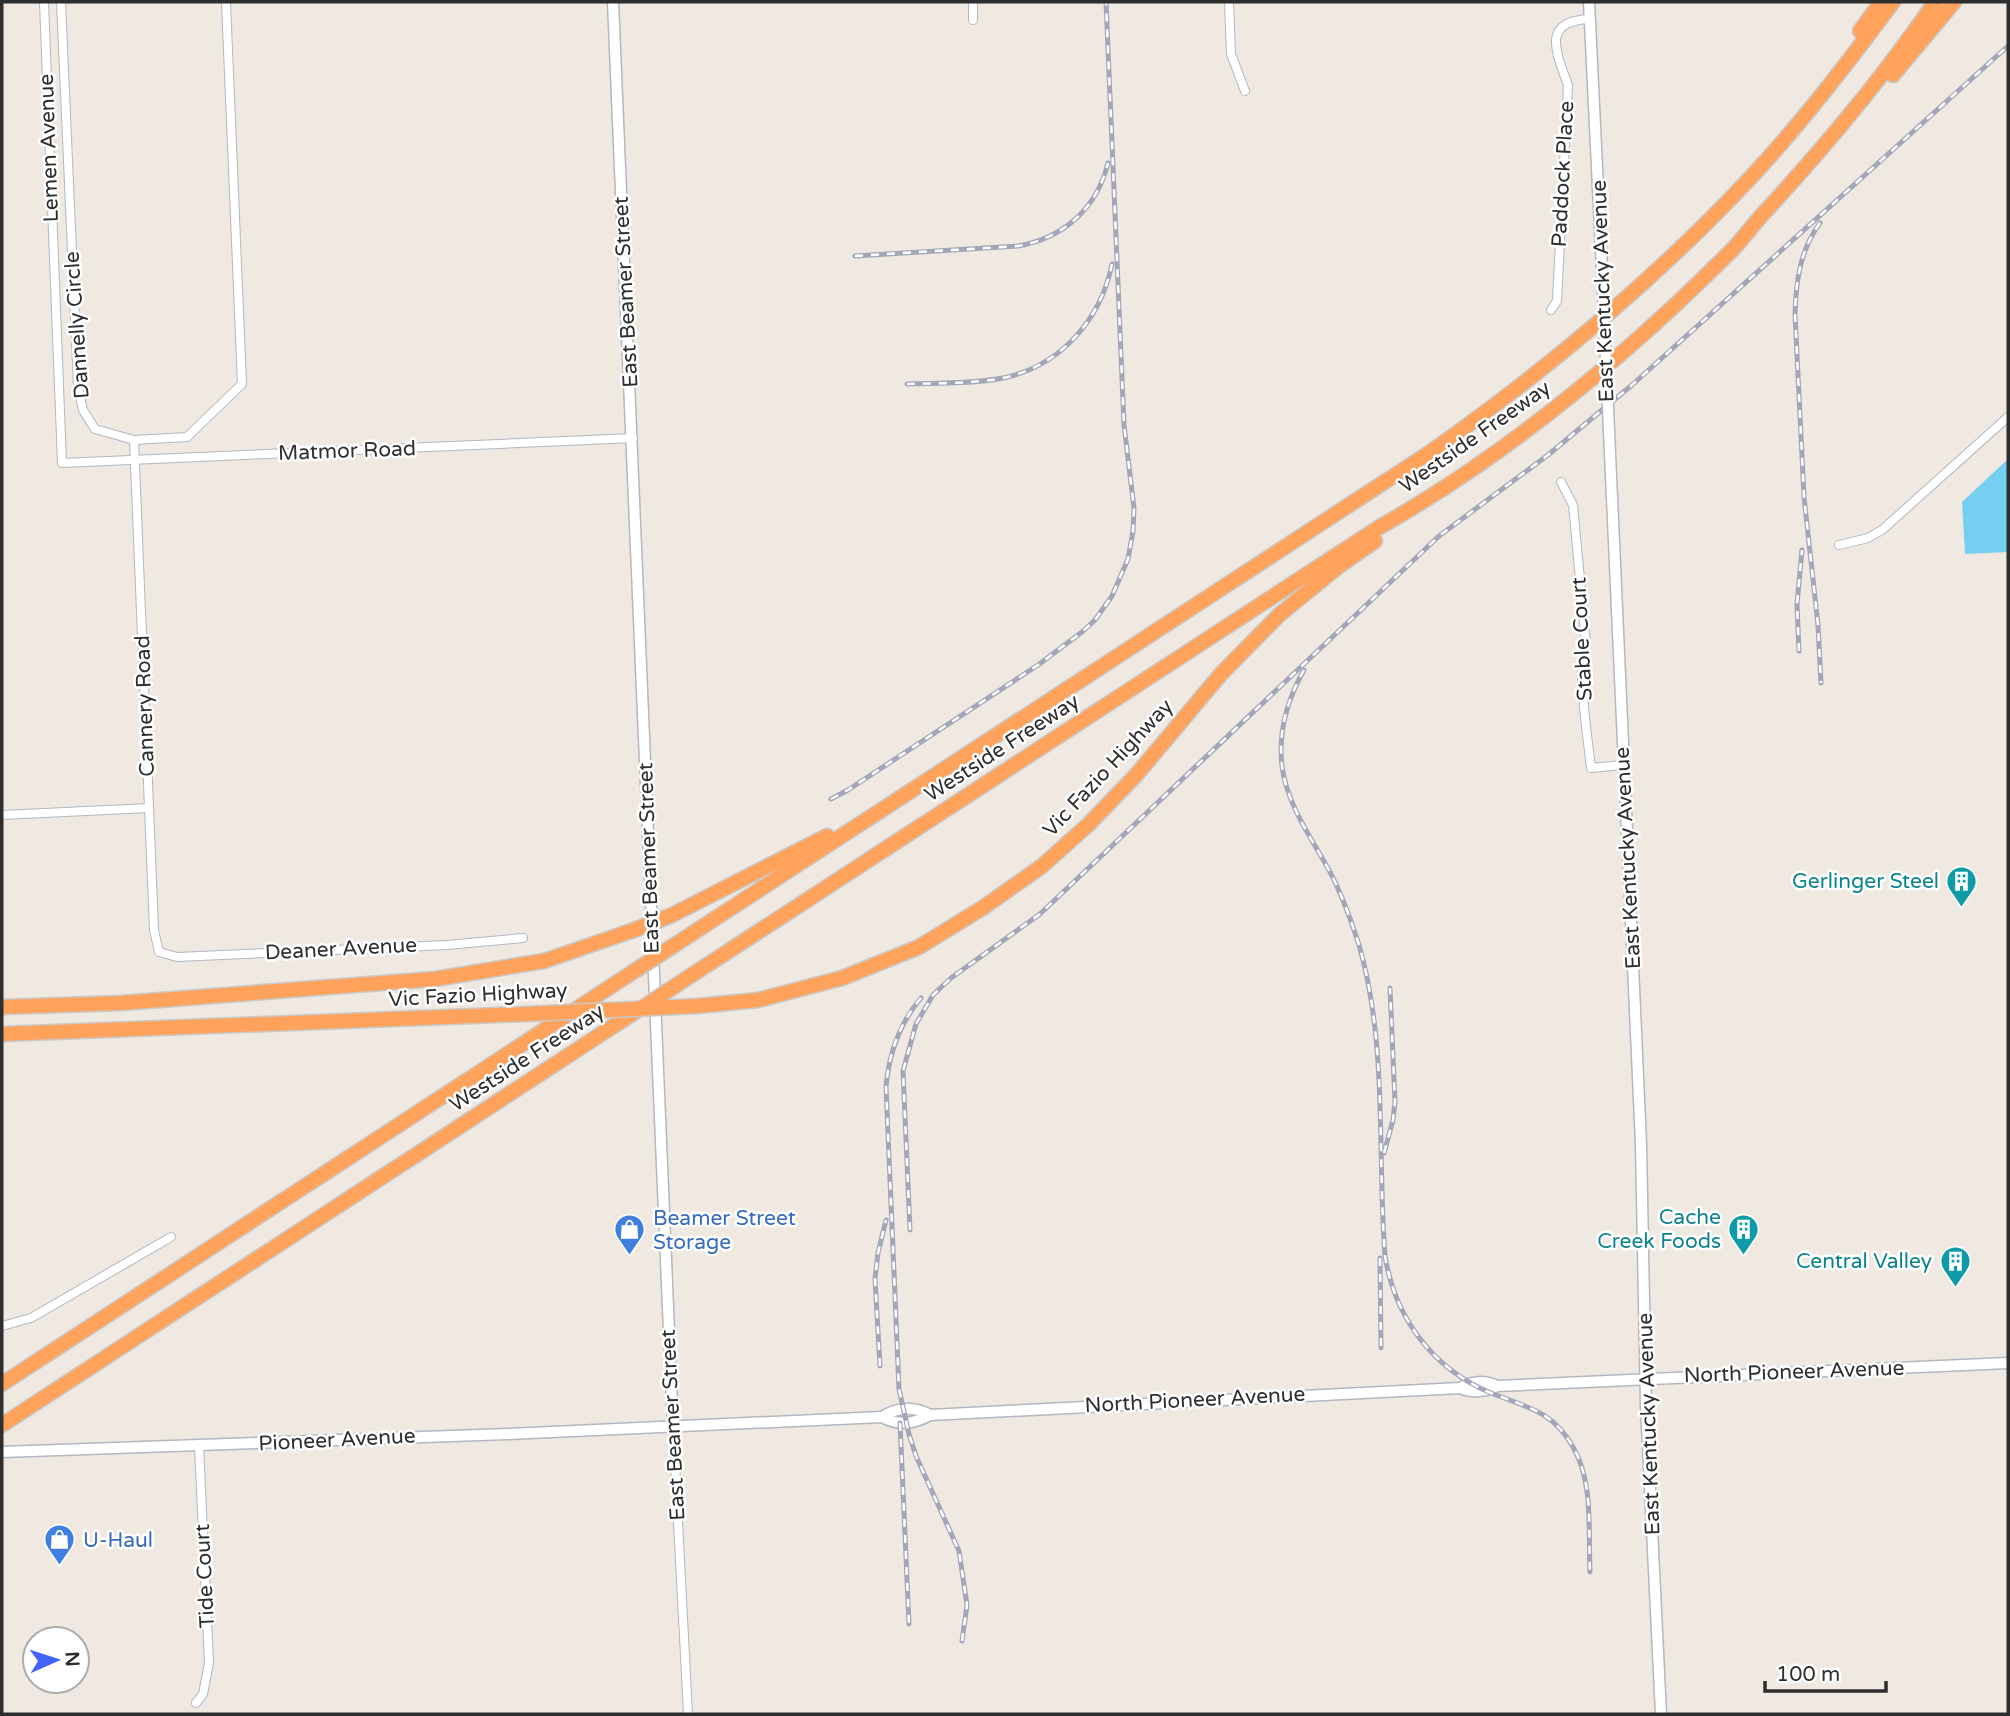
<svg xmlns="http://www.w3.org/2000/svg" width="2010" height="1716" font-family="'Varela Round',sans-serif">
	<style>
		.water { fill: #75cff0 }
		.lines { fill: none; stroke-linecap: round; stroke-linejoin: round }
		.street-casing { stroke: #b4b7c1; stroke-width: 10 }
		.secondary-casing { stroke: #b4b7c1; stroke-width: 13 }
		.highway-casing { stroke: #c9c9c9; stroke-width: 17 }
		.street { stroke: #fff; stroke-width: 8 }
		.secondary { stroke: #fff; stroke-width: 10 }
		.highway { stroke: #ffa35c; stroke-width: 14 }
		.rail-casing { stroke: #a3a6b8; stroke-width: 5 }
		.rail { stroke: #fff; stroke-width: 2.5; stroke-dasharray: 8; stroke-linecap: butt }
		.secondary-bridge-casing { stroke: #b4b7c1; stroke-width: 13; stroke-linecap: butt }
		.highway-bridge-casing { stroke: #c9c9c9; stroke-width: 17; stroke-linecap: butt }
		.secondary-bridge { stroke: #fff; stroke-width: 10 }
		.highway-bridge { stroke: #ffa35c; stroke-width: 14 }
		.labels { text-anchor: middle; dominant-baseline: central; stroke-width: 5; stroke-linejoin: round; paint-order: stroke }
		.street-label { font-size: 21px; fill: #2e2e2e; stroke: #fff }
		.culture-label { font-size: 21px; fill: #0d838f; stroke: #fff; text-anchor: end }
		.shop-label { font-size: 21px; fill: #366cbe; stroke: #fff; text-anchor: start }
	</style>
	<rect width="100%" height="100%" fill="#efe9e1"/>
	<polygon class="water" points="2008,459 2008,552 1965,554 1962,502"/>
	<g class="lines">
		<defs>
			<g id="street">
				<polyline points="44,2 62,463 633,438"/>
				<polyline points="61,2 78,387 83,410 95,429 134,440 187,437 242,384 226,2"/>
				<polyline points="973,2 973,20"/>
				<polyline points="1229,2 1231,54 1245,91"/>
				<path d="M 1551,310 L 1557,301 L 1568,85 C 1557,54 1540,21 1589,19"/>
				<polyline points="134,440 154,930 159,952 177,957 447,945 523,938"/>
				<path d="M 1561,482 L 1573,505 L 1586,643 C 1576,666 1588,739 1591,768 L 1623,765"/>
				<polyline points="1839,545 1868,538 1882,530 2008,417"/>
				<polyline points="2,815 149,808"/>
				<polyline points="2,1326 31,1318 171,1237"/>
				<polyline points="673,1426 688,1714"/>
				<polyline points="196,1703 203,1694 209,1663 199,1446"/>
			</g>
			<g id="secondary">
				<polyline points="613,2 673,1426"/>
				<polyline points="1589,2 1603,291"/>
				<polyline points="1609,431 1641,1144 1646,1406 1661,1714"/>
				<path d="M 1460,1388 C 1471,1393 1487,1392 1497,1386 L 2008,1363"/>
				<path d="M 882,1417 C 897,1407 914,1406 930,1415"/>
				<path d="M 2,1452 L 508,1434 L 882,1417 C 898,1426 914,1424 930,1415 L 1460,1388 C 1470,1381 1486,1380 1497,1386"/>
			</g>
			<g id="highway">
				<polyline points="1860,31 1881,2"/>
				<polyline points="1893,75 1954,2"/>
				<polyline points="672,915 827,836"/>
				<path d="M 673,946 L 1432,451 C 1548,369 1656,279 1753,175 C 1804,120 1849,61 1893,2"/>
				<path d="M 675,986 L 1378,528 C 1507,455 1626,356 1731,251 C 1742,240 1751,227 1762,215 C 1824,148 1883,78 1935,2"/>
				<polyline points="697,1006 758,1000 842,978 919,947 984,907 1042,866 1089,824 1137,774 1221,674 1279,615 1339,566 1375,541"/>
				<polyline points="2,1007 121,1003 435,979 544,961 634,930"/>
				<polyline points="2,1034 526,1014"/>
				<polyline points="2,1384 636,970"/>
				<polyline points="2,1425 638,1010"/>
			</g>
		</defs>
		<use href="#street" class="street-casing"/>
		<use href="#secondary" class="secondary-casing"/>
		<use href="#highway" class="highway-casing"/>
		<use href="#street" class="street"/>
		<use href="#secondary" class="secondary"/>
		<use href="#highway" class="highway"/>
		<defs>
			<g id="rail">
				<path d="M 1820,223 C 1800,250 1796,281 1795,314 L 1804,497 L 1818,625 L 1821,683"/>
				<path d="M 855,256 L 1018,246 C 1064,238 1097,208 1108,163"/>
				<path d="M 907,384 C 938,383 972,384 1003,378 C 1061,366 1101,319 1112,264"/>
				<polyline points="1799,651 1797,604 1802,550"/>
				<path d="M 1304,670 C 1287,700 1278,731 1282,766 C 1287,805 1311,837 1330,872 C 1342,895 1351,920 1359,945 C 1388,1045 1377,1153 1385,1256 C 1395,1318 1433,1369 1491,1393 C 1526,1407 1553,1411 1573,1447 C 1594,1483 1588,1532 1590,1572"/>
				<polyline points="831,799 848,790 1038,665 1082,632 1095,620 1112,596 1128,559 1133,531 1134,508 1124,425 1106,2"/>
				<path d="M 921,998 C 899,1024 889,1053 886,1087 L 899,1389 L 909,1434 L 916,1456 L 959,1551 L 967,1605 L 962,1641"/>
				<polyline points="1384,1153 1393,1120 1395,1102 1390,988"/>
				<polyline points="910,1230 903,1071 916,1024 933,995 951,978 1040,914 1439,536 1548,455 1632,385 2008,46"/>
				<polyline points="1380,1258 1381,1348"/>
				<polyline points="880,1366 875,1279 878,1253 886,1220"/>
				<polyline points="900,1423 909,1624"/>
			</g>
		</defs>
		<use href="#rail" class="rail-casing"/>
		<use href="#rail" class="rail"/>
		<defs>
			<polyline id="secondary-bridge" points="1603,291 1609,431"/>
			<g id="highway-bridge">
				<polyline points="634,930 672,915"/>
				<polyline points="636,970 673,946"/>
				<polyline points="642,1008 675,986"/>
				<polyline points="526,1014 697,1006"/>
			</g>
		</defs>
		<use href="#secondary-bridge" class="secondary-bridge-casing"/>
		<use href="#highway-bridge" class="highway-bridge-casing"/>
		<use href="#secondary-bridge" class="secondary-bridge"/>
		<use href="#highway-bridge" class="highway-bridge"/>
	</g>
	<defs>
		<symbol id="building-pin" viewBox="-11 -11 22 30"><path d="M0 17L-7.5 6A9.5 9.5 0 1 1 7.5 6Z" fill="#0f9aa8" stroke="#fff"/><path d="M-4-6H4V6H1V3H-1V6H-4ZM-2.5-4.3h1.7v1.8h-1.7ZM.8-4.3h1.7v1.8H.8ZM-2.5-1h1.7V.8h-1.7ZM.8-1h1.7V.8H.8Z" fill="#fff"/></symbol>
		<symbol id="shop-pin" viewBox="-11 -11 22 30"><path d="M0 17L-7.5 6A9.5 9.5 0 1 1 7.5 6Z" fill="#3f7fe0" stroke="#fff"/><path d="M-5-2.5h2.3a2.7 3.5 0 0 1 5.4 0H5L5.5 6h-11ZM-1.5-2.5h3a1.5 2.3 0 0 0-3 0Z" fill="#fff"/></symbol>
	</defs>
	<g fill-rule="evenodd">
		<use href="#building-pin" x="1944" y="864" width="35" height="47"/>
		<use href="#building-pin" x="1726" y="1212" width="35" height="47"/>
		<use href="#shop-pin" x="612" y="1212" width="35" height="47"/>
		<use href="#building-pin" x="1938" y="1244" width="35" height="47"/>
		<use href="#shop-pin" x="42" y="1522" width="35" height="47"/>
	</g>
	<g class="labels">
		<g class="street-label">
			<text transform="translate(49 148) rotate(-92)">Lemen Avenue</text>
			<text transform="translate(1563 174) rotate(-87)">Paddock Place</text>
			<text transform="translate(1603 291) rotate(-92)">East Kentucky Avenue</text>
			<text transform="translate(626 292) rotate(-93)">East Beamer Street</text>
			<text transform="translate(77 325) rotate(-94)">Dannelly Circle</text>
			<text transform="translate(1475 437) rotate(-35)">Westside Freeway</text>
			<text transform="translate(347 451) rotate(-2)">Matmor Road</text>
			<text transform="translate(1582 639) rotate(-93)">Stable Court</text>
			<text transform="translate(145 706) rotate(-92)">Cannery Road</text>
			<text transform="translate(1002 748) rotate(-33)">Westside Freeway</text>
			<text transform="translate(1108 768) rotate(-47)">Vic Fazio Highway</text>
			<text transform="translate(649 858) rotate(-92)">East Beamer Street</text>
			<text transform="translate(1628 858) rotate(-93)">East Kentucky Avenue</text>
			<text transform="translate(341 949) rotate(-3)">Deaner Avenue</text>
			<text transform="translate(478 995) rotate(-3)">Vic Fazio Highway</text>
			<text transform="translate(527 1058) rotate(-33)">Westside Freeway</text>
			<text transform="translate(1794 1372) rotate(-2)">North Pioneer Avenue</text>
			<text transform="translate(1195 1400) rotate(-3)">North Pioneer Avenue</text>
			<text transform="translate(1649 1424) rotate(-92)">East Kentucky Avenue</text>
			<text transform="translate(673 1425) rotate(-93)">East Beamer Street</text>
			<text transform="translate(337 1440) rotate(-3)">Pioneer Avenue</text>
			<text transform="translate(205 1576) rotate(-93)">Tide Court</text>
		</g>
		<g class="culture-label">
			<text x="1939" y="881">Gerlinger Steel</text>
			<text x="1721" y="1217">Cache<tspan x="1721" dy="24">Creek Foods</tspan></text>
			<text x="1932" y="1261">Central Valley</text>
		</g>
		<g class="shop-label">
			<text x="653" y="1218">Beamer Street<tspan x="653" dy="24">Storage</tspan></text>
			<text x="83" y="1540">U-Haul</text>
		</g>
	</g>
	<rect width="2010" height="1716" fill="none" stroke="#2e2e2e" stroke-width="7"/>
	<g transform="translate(56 1660) rotate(87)"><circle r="33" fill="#ffffff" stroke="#ababab" stroke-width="2"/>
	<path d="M0-5L12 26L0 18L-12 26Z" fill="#4264fb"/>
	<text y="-10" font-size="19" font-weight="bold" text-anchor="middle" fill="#2e2e2e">N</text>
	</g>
	<path d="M1765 1681v10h121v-10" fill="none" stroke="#2e2e2e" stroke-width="3.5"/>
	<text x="1776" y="1681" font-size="21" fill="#2e2e2e" stroke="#ffffff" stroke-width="5" paint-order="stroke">100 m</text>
</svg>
